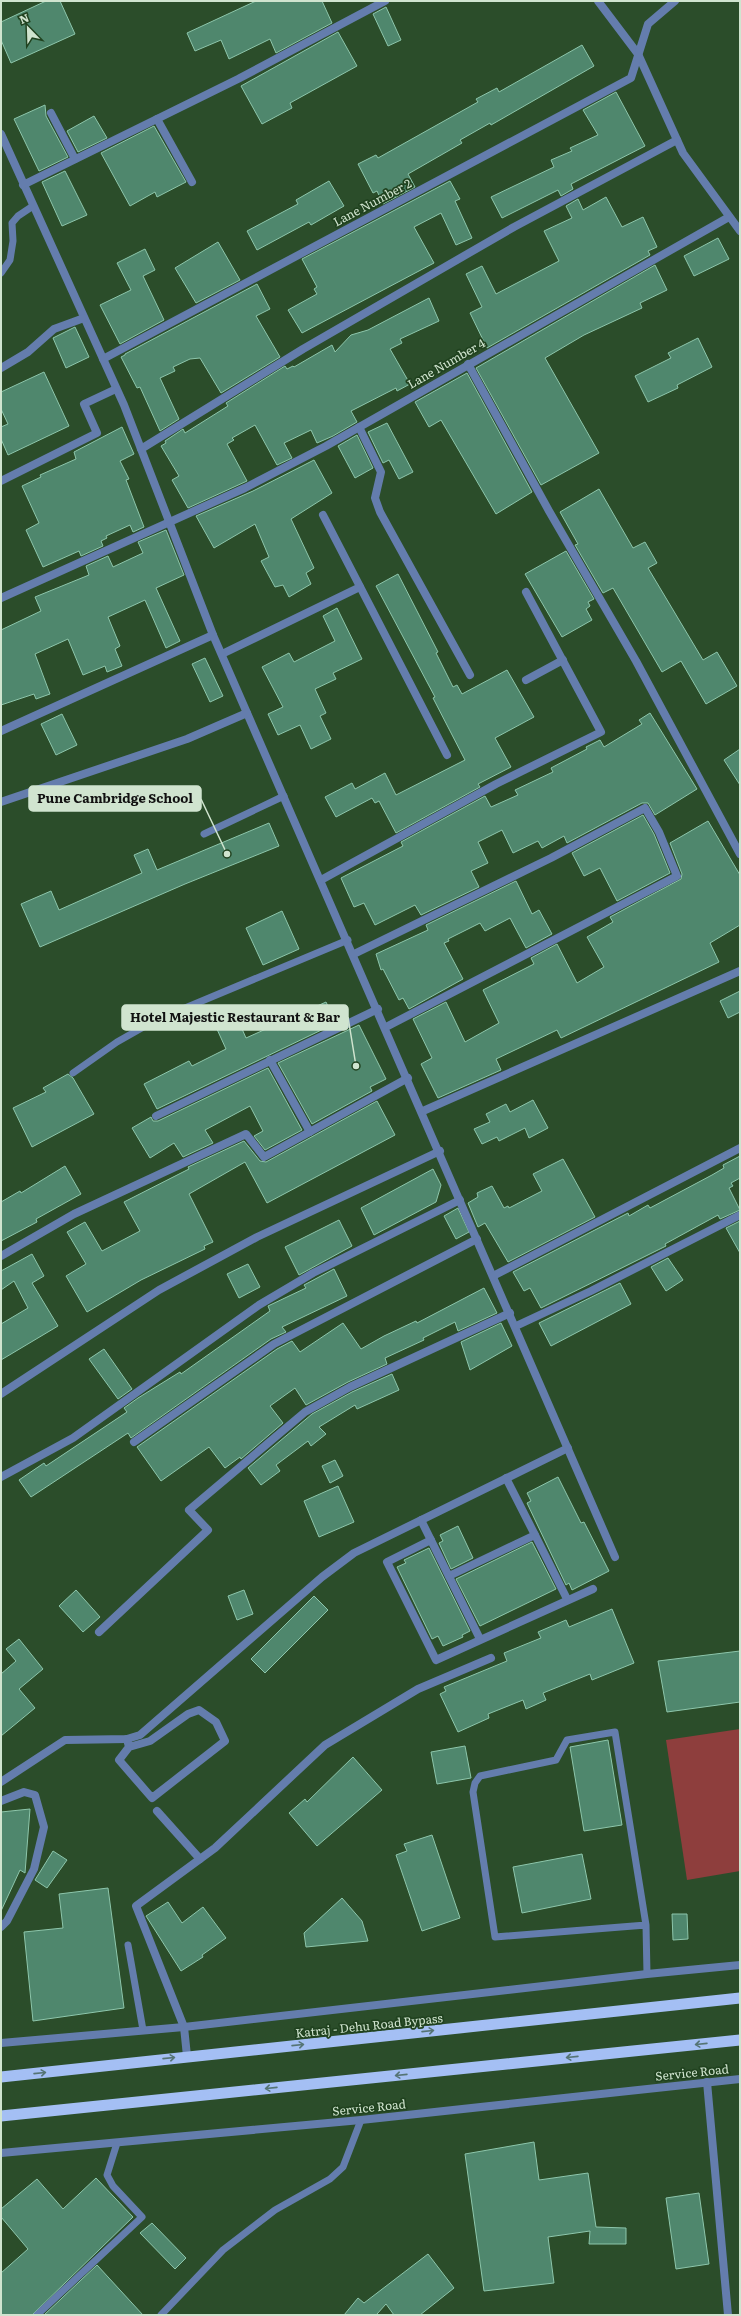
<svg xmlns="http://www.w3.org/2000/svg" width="741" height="2316" font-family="Literata,serif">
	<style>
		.green { fill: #8e3e3d }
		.building { fill: #4f876d; stroke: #8dc6ab }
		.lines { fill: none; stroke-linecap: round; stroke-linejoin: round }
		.service { stroke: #647dad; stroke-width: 7 }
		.minor { stroke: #647dad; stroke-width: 8 }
		.tertiary { stroke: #647dad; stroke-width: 8 }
		.trunk { stroke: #a4bff4; stroke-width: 11 }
		.oneway { stroke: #557474 }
		.labels { text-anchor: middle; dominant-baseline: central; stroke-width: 3.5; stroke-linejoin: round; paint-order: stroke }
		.street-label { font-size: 12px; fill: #d0e4cf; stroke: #20421f }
		.leader { fill: none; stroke: #d0e4cf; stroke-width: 1.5 }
		.callout-dot { fill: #d0e4cf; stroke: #20421f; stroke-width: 1.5 }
		.callout { fill: #d0e4cf; stroke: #d0e4cf; stroke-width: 1.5 }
		.callout-label { font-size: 13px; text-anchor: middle; font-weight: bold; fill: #111 }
	</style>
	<rect width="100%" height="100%" fill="#2b4d2a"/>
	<polygon class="green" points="740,1729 740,1871 687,1880 666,1740"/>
	<g class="building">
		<polygon points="46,1 60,1 75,34 11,63 1,40 1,22"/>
		<polygon points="256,1 322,1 332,23 276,53 270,39 229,59 221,40 195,51 187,33"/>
		<polygon points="386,7 401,40 388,46 373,14"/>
		<polygon points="338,32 357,66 290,103 292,108 262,124 241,86"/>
		<polygon points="582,45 594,66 491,125 490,123 460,140 462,143 408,174 415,187 383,204 377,191 373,193 358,164 376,155 378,158 478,102 476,99 497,88 499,92"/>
		<polygon points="616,92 645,146 571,184 573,189 561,196 558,190 502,218 491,197 554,167 551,160 572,151 570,148 598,135 583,110"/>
		<polygon points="45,105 46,116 68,157 39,171 14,119"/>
		<polygon points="94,116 107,138 78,152 67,131"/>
		<polygon points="154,126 186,182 157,197 155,192 130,206 101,153"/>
		<polygon points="65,171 87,215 62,226 42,182"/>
		<polygon points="329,181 344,206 311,225 309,222 257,250 247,231 298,204 296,200"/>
		<polygon points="450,181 460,199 455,201 472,238 456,245 441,213 414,227 434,263 302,333 288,310 317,294 314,289 317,287 302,259"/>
		<polygon points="606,197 622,227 643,217 657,247 648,251 650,255 487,348 470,313 482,307 466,274 482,266 496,294 559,261 544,231 572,218 566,206 578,199 583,210"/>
		<polygon points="718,238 729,259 694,276 684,256"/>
		<polygon points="218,242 240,280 196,303 175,268"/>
		<polygon points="145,249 155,270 143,276 164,320 120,344 100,305 131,290 117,263"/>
		<polygon points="655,265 667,290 640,303 642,308 584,335 545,358 599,453 541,485 476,368"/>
		<polygon points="257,284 270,309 256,316 280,357 221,393 200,358 190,359 173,367 175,371 160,378 179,419 160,431 140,387 137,388 121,357 125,355 125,354"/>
		<polygon points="429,298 439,321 400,339 402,343 390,349 410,384 397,391 396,388 351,411 357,422 333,436 317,443 311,430 284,443 292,458 277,465 255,425 232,438 234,440 227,444 247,481 188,508 172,480 179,476 161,446 166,443 165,441 183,429 185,433 228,406 226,403 285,366 287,369 293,366 294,367 332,345 335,352 351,335 368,330"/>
		<polygon points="75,327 89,357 66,368 53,338"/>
		<polygon points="698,338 712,367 677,385 678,388 648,402 635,376 671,358 668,353"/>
		<polygon points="44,372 69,426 8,455 1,439 1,427 8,424 1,409 1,392"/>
		<polygon points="467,373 532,492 496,514 441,420 429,427 415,402"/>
		<polygon points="387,423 413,472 399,479 389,460 383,463 368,432"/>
		<polygon points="122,427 134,454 120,461 129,479 126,480 144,527 133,532 130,525 106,536 107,538 101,541 103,546 81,556 79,551 43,567 26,530 39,523 22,486 41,477 40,475 76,459 74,452"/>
		<polygon points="357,435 373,468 355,478 338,446"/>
		<polygon points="314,460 332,493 291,519 314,568 306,573 311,584 289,597 283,585 275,587 261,561 269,557 255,524 214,548 196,516 253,491"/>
		<polygon points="599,489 633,548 645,542 657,563 648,568 703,660 717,652 737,686 706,704 681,661 662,672 613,588 603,593 575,545 578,544 560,512"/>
		<polygon points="166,530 184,575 156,588 180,641 166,648 145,600 108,617 120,646 115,649 122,666 107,672 105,666 83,675 68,639 35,654 50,694 36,699 34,694 1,705 1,630 41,611 35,597 89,575 86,566 108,556 113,567 143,553 138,542"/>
		<polygon points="566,551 594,599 588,602 590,606 586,609 592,620 562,637 525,574"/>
		<polygon points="398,574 438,652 436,653 453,687 457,685 462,694 507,670 534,717 495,738 511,767 478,784 480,787 396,833 379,801 375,803 372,798 336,817 325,797 352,783 355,789 385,773 396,795 465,760 433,698 435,697 376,586"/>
		<polygon points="337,608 362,659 333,673 336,679 315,689 326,713 320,716 331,739 311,749 300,725 278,735 268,714 283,707 262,667 289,653 294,662 335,641 323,616"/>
		<polygon points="205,658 223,696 210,702 192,664"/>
		<polygon points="650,713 697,789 655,815 648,803 642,803 567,843 564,836 542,848 538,841 513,853 502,830 478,842 488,863 471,871 479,887 421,915 415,905 375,925 364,903 354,907 341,878 403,846 401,842 485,796 491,807 518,795 515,790 553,772 551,768 587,749 586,747 600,740 604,747 642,724 639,720"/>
		<polygon points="62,714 77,745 56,755 41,724"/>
		<polygon points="740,749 740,785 724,760"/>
		<polygon points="643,815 654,834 670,873 617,901 600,868 584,876 572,853"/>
		<polygon points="708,821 740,875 740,925 710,943 719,962 561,1038 557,1030 496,1059 501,1070 438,1098 421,1064 432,1058 413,1019 446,1002 465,1042 499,1023 483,990 534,964 531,958 557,944 577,983 604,967 587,937 613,922 610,917 681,879 682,874 670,843"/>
		<polygon points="269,823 279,846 185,884 40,947 21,904 51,891 59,910 142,873 134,855 148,849 157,870"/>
		<polygon points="516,881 532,914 539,910 552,934 526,948 510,918 485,931 480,923 448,939 449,941 444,943 463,979 409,1009 403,998 399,1000 383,969 381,970 376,954 428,930 426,925"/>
		<polygon points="282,911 299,949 263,965 246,928"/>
		<polygon points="740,991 740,1012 728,1018 720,1001"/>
		<polygon points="326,1002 336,1023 157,1109 144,1084 189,1061 192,1066 226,1049 211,1016 232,1006 246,1038"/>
		<polygon points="359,1025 386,1079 370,1087 372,1091 312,1124 278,1063"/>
		<polygon points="268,1068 302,1130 265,1150 254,1136 263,1131 250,1106 205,1130 213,1143 183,1157 174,1143 150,1158 132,1128 151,1117 153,1121 158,1121"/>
		<polygon points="68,1074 73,1078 94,1114 32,1147 13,1108 46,1092 43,1088"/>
		<polygon points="533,1100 548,1128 529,1138 525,1128 499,1141 497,1137 482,1144 474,1129 490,1122 486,1114 506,1104 510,1112"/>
		<polygon points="377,1101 395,1135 267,1203 245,1162 189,1194 213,1242 204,1246 205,1249 141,1280 87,1312 66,1276 86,1264 67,1232 85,1222 102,1251 140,1231 124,1202 189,1169 188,1167 244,1141 260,1161 266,1162"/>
		<polygon points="740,1156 740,1178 731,1183 733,1186 729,1188 740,1210 720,1219 718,1215 665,1244 666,1246 541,1308 530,1288 524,1291 513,1272 628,1213 629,1216 648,1205 650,1208 712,1175 724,1168 723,1165"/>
		<polygon points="563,1159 595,1217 508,1262 485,1223 478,1227 468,1203 478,1197 477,1193 492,1186 504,1208 508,1206 509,1208 542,1191 533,1174"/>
		<polygon points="65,1166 81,1194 36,1219 37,1222 1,1241 1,1202 20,1191 21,1193"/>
		<polygon points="433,1169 441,1185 436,1202 374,1235 361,1208"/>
		<polygon points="458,1208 469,1232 456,1239 444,1216"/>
		<polygon points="339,1220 352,1246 299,1275 285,1247"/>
		<polygon points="740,1221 740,1253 726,1228"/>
		<polygon points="32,1254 44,1276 32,1283 58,1326 1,1360 1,1324 28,1308 14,1281 1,1290 1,1271"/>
		<polygon points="668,1258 683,1280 666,1291 651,1267"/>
		<polygon points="248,1264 260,1287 239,1298 227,1274"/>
		<polygon points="334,1269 347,1296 282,1327 286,1332 271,1339 131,1438 128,1433 31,1497 19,1480 44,1463 46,1466 127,1412 124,1408 138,1398 180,1372 181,1374 270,1311 268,1306 306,1288 304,1285"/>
		<polygon points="620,1283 631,1304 551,1346 539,1323"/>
		<polygon points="484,1288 497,1313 458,1331 455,1322 423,1338 424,1340 385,1358 387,1364 348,1382 306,1405 295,1388 270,1406 283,1423 241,1459 240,1457 225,1468 209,1447 161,1481 137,1447 277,1349 292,1341 300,1352 343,1323 361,1349 384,1336 416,1321 417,1323"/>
		<polygon points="501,1323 512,1346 470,1370 461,1342"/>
		<polygon points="104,1349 132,1389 118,1399 89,1359"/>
		<polygon points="392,1374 399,1390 357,1409 355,1405 319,1427 326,1434 311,1446 308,1441 276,1465 280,1471 261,1485 248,1468 312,1414 352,1392"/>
		<polygon points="335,1460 343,1476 330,1483 322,1466"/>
		<polygon points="558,1477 581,1523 584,1522 609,1571 572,1590 569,1583 566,1585 527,1503 531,1501 527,1493"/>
		<polygon points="338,1486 354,1522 319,1537 304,1501"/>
		<polygon points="458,1526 473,1558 451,1569 439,1543 443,1541 440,1535"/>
		<polygon points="532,1542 556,1589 480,1626 456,1579"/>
		<polygon points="429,1548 470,1631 462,1635 463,1637 443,1646 438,1636 432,1639 397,1567 406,1563 404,1560"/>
		<polygon points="76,1590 100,1617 83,1632 59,1606"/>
		<polygon points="244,1590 253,1614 237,1620 228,1596"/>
		<polygon points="314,1596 328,1610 265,1673 251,1659"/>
		<polygon points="612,1609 634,1663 592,1680 590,1674 543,1693 546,1700 526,1709 523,1700 488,1714 489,1718 458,1732 440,1694 446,1691 444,1687 507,1661 504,1653 541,1638 538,1632 566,1620 569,1627"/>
		<polygon points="19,1639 43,1669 19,1689 35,1708 1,1736 1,1674 16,1661 6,1649"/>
		<polygon points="740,1651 740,1702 667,1712 658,1661"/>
		<polygon points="608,1740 622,1825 584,1831 570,1747"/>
		<polygon points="465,1746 471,1778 437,1784 431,1752"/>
		<polygon points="353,1757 382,1790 317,1846 289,1813 305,1799 307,1802"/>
		<polygon points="30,1809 25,1873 20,1870 1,1911 1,1812"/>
		<polygon points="432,1835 460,1918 422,1931 396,1855 407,1851 404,1844"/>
		<polygon points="53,1851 67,1860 47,1888 35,1880"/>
		<polygon points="582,1854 591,1899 522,1913 513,1867"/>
		<polygon points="108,1888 124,2008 33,2021 24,1932 63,1928 59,1894"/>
		<polygon points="342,1898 362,1921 368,1941 306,1947 304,1933"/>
		<polygon points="168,1902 182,1923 203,1907 226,1938 202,1955 203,1957 181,1971 146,1916"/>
		<polygon points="672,1914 687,1914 688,1939 673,1940"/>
		<polygon points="534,2142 539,2180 588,2173 596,2227 626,2228 626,2244 589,2244 590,2231 548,2237 554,2283 484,2291 465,2154"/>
		<polygon points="96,2178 133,2217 32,2315 1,2315 1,2273 28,2249 1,2217 1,2209 37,2179 63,2209"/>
		<polygon points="699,2193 709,2264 676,2269 666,2198"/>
		<polygon points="152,2223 186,2258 175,2269 140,2233"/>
		<polygon points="428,2254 454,2288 420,2315 394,2315 386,2304 377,2314 378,2315 344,2315 358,2298 364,2303"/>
		<polygon points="97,2265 143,2315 44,2315"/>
	</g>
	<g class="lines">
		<g class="service">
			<polyline points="1,273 10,260 13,241 12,223 18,216 33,206"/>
			<polyline points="204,834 284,796"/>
			<polyline points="73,1073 117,1042 154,1021 348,940"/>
			<polyline points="646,1925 495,1937 473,1792 475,1783 480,1776 556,1760 567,1740 615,1732 646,1925 647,1974"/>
			<polyline points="128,1945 143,2030"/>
			<polyline points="37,2315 142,2217 113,2186 107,2175 117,2143"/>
			<polyline points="161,2315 223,2250 275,2210 330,2179 343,2167 361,2120"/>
		</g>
		<g class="minor">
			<polyline points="598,1 638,54 683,153 740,231"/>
			<polyline points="51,113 75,159"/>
			<polyline points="157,119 192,182"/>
			<polyline points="1,134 124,405 213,635"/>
			<polyline points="23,185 238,79 385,1"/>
			<polyline points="103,359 631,78 648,24 675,1"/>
			<polyline points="468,364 549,511 636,661 740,854"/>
			<polyline points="1,368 28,352 54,329 84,318"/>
			<polyline points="359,427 381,472 375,498 380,512 470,675"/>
			<polyline points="141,449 303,349 514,227 677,140"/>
			<polyline points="1,481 97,433 84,404 116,389"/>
			<polyline points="323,515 447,755"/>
			<polyline points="1,598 245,488 326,446 729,217"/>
			<polyline points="222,654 360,587"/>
			<polyline points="526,680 563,660"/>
			<path d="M 1,731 L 213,635 C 348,942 483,1249 615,1557"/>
			<polyline points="1,802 187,739 247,713"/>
			<polyline points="321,880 496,784 601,732 526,592"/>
			<polyline points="354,954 551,858 645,808 659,832 677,876 386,1027"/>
			<polyline points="270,1060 310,1132"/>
			<polyline points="423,1111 740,971"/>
			<polyline points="156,1116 378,1009"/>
			<polyline points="1,1256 74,1214 246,1134 264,1157 408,1078"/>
			<polyline points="493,1276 740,1148"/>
			<polyline points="516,1326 591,1291 740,1215"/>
			<polyline points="1,1394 159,1290 257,1237 440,1151"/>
			<polyline points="134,1442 274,1344 477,1239"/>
			<polyline points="1,1477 73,1438 259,1305 313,1273 460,1200"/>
			<polyline points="506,1478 535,1535"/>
			<polyline points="421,1520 480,1639"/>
			<polyline points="431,1540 387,1562 436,1660 593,1589"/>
			<polyline points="449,1576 535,1535 567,1599"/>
			<polyline points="99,1632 208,1530 189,1510 305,1412 350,1387 510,1313"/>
			<polyline points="127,1739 129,1747 119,1760 152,1798 225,1741 216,1722 199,1710 188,1714 150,1741 129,1747"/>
			<polyline points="1,1782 65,1740 127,1739 140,1735 322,1577 354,1553 568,1448"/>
			<polyline points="1,1801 24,1792 35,1795 44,1827 34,1869 7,1921 1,1927"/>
			<polyline points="157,1811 200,1859"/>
			<polyline points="187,2056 184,2027 136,1906 215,1848 325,1745 418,1689 491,1658"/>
			<polyline points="707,2082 728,2315"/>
		</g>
		<g class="tertiary">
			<polyline points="1,2043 184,2027 647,1974 740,1965"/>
			<polyline points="1,2153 361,2120 740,2079"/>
		</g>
		<g class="trunk">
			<polyline points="1,2077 740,1998"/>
			<polyline points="1,2116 740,2040"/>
		</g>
	</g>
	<defs><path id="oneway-shaft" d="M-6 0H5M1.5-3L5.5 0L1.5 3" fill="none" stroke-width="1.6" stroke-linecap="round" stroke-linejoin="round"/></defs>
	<g class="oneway">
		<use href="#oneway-shaft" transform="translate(428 2031) rotate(-6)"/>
		<use href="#oneway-shaft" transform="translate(701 2044) rotate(174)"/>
		<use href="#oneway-shaft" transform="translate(298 2045) rotate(-6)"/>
		<use href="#oneway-shaft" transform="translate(572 2057) rotate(174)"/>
		<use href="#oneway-shaft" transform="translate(169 2058) rotate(-6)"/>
		<use href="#oneway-shaft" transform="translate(40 2073) rotate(-6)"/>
		<use href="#oneway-shaft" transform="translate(401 2075) rotate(174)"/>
		<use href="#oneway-shaft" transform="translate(271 2088) rotate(174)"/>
	</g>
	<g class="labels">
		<g class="street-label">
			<text transform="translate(372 202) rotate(-28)">Lane Number 2</text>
			<text transform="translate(446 363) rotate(-30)">Lane Number 4</text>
			<text transform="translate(369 2025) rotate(-6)">Katraj - Dehu Road Bypass</text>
			<text transform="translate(692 2072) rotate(-6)">Service Road</text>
			<text transform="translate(369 2107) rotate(-6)">Service Road</text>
		</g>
	</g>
	<path class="leader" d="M227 854L201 799M356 1066L348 1017"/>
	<g class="callout-dot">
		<circle cx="227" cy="854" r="4"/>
		<circle cx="356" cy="1066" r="4"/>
	</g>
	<g class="callout">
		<rect x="29" y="786" width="172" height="25" rx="4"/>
		<rect x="122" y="1005" width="226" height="25" rx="4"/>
	</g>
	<g class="callout-label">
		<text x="115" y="803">Pune Cambridge School</text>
		<text x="235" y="1022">Hotel Majestic Restaurant &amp; Bar</text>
	</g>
	<rect width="741" height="2316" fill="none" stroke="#d0e4cf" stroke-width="4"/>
	<g transform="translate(28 28) rotate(337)" stroke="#20421f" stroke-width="3" paint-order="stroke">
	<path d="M0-3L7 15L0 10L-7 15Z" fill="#d0e4cf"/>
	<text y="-6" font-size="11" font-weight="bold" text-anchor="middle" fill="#d0e4cf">N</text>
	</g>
</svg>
